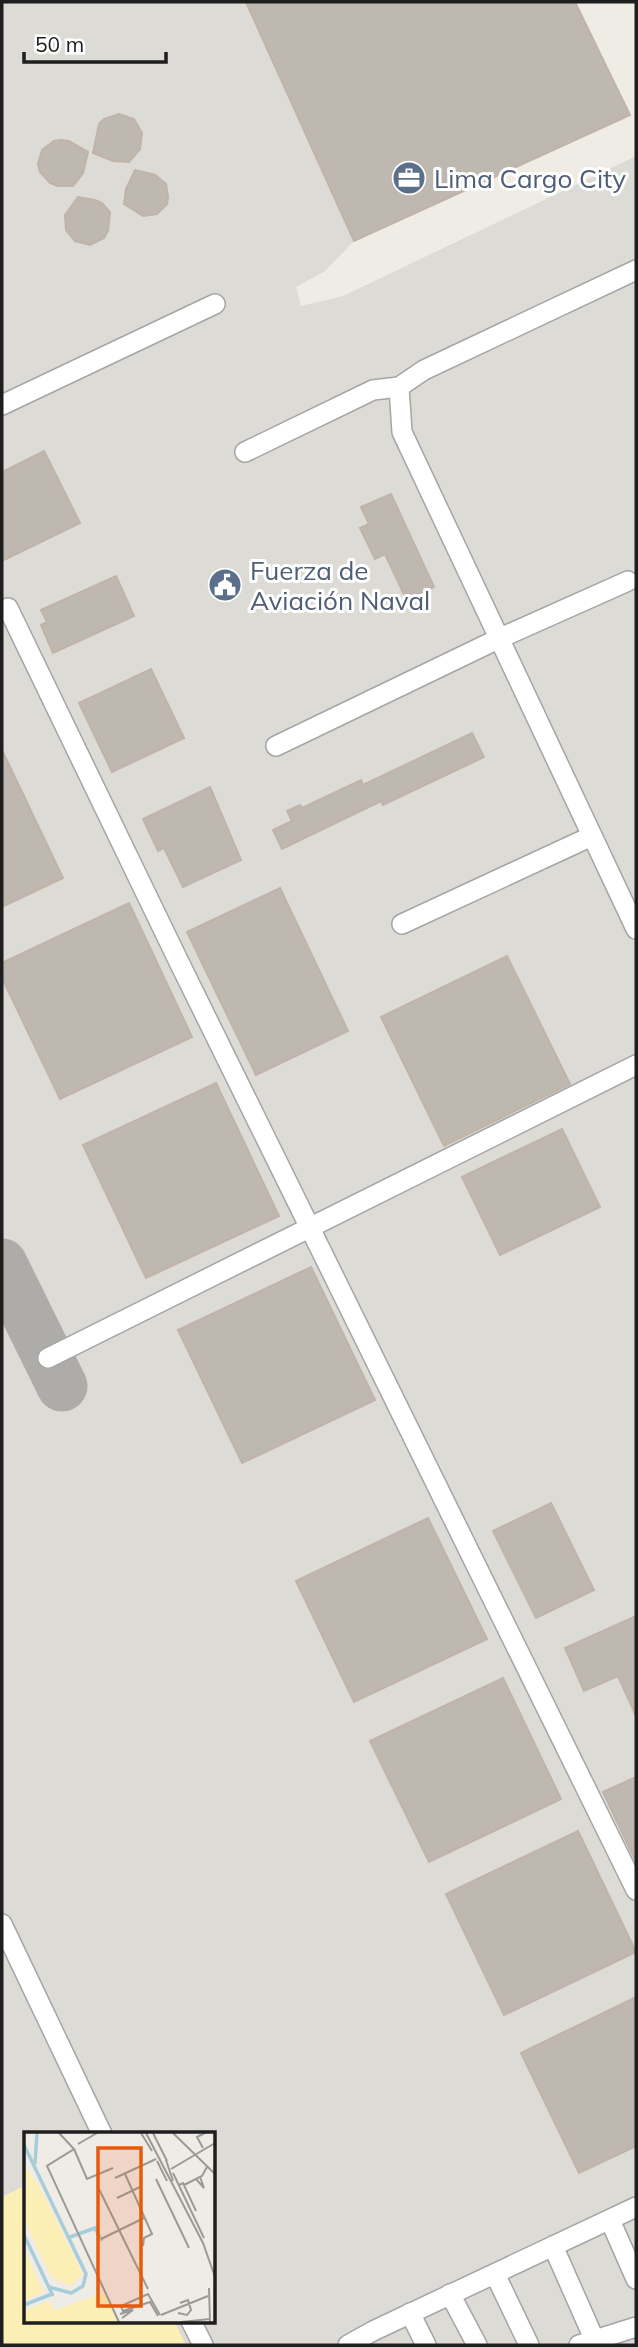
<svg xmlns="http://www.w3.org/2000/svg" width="638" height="2347" font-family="Mulish,sans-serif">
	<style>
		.airport { fill: #dddbd6; fill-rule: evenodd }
		.sand { fill: #fbefb6 }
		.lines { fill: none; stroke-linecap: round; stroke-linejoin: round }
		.taxiway { stroke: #aeaca8; stroke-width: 51 }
		.building { fill: #bfb8b1; stroke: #c0b3a8; stroke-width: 2 }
		.minor-casing { stroke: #a5a5a5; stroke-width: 22 }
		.minor { stroke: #fff; stroke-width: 19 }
		.labels { text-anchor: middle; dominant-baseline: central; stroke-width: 6; stroke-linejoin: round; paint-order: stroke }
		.service-label { font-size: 26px; fill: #4e5e75; stroke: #fff; text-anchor: start }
		.inset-river { fill: none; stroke: #a7cdda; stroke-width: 3.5 }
		.inset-road { fill: none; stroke: #9b9a95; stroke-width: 2 }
		.view { fill: #e8590c; fill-opacity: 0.15; stroke: #e8590c; stroke-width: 3.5 }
		.inset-edge { fill: none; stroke: #1e1e1e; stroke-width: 3.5 }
	</style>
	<rect width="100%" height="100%" fill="#efece5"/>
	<path class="airport" d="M 2,2 L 575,2 L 630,115 L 354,241 L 325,271 L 296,287 L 301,306 L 343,296 L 636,156 L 636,2345 L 2,2345 ZM 26,2134 L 214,2134 L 214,2321 L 26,2321 Z"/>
	<polygon class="sand" points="26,2185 26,2321 174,2321 186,2345 2,2345 2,2197"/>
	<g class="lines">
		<polyline class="taxiway" points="2,1264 62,1386"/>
	</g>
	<g class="building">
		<polygon points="246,2 575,2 630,115 354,241"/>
		<polygon points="119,114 134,119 142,133 140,149 129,162 113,161 93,153 99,124 104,119"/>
		<polygon points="61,140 69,141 88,152 83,173 73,186 57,186 50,183 40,172 38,164 42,150 54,141"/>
		<polygon points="135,170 155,175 166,184 168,197 167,204 157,214 143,216 124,204 126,189"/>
		<polygon points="78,197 95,200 102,203 110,212 108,231 104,238 90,245 75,241 66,230 65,215"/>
		<polygon points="44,451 80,523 2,561 2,472"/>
		<polygon points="391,494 434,587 406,599 385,554 375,559 360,528 369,524 361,507"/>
		<polygon points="116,576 134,616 53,653 41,625 47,622 41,610"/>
		<polygon points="151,669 184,738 112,772 79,703"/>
		<polygon points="472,733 484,757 383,805 381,801 282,849 273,830 292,821 287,811 300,805 302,808 361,780 363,785"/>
		<polygon points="2,750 63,878 2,907"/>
		<polygon points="210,787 241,860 183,887 164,848 158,851 143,819"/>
		<polygon points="280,888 348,1031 256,1075 187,932"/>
		<polygon points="129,903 192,1037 60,1099 2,978 2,963"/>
		<polygon points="507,956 570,1084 444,1146 381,1017"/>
		<polygon points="216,1083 279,1216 146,1278 83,1145"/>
		<polygon points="562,1129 600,1207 500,1255 462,1177"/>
		<polygon points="311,1267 375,1400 242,1463 178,1330"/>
		<polygon points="551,1503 594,1590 536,1618 493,1531"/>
		<polygon points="428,1518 487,1639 354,1702 296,1581"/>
		<polygon points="636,1616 636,1716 618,1676 584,1691 565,1648"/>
		<polygon points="503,1678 561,1799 429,1862 370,1741"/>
		<polygon points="636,1777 636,1862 603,1792"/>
		<polygon points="578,1831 636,1952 504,2015 446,1894"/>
		<polygon points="636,1997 636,2146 579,2173 521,2053"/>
	</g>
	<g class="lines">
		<defs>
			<g id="minor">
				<polyline points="399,387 402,432 636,929"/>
				<polyline points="2,405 215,304"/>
				<polyline points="245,452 373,390 399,387 424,370 636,270"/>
				<polyline points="8,608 178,960 636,1890"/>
				<polyline points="276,746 498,639 628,581"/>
				<polyline points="402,924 592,836"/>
				<polyline points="48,1358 636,1065"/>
				<polyline points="2,1924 102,2134"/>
				<polyline points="610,2220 636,2279"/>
				<polyline points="553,2246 595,2341"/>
				<polyline points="495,2274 529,2345"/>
				<polyline points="450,2294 477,2345"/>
				<polyline points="410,2313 426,2345"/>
				<polyline points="191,2321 203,2345"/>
				<polyline points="348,2345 373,2331 636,2207"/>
				<polyline points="579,2345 636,2327"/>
			</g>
		</defs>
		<use href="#minor" class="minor-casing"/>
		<use href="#minor" class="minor"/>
	</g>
	<defs>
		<symbol id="office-disc" viewBox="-11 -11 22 22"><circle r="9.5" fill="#5c6f8a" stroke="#fff"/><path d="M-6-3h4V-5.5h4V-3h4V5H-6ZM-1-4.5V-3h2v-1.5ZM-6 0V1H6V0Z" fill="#fff"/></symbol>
		<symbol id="civic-disc" viewBox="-11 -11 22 22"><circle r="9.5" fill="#5c6f8a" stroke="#fff"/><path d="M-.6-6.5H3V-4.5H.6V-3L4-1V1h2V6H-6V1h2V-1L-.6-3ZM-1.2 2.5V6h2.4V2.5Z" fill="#fff"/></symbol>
	</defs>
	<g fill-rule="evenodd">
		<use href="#office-disc" x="390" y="159" width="38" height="38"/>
		<use href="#civic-disc" x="206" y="566" width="38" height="38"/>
	</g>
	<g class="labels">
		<g class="service-label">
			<text x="434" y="178">Lima Cargo City</text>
			<text x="250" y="570">Fuerza de<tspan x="250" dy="30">Aviación Naval</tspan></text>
		</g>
	</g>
	<g transform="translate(24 2132)">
		<rect width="191" height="191" fill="#efece5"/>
		<path d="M 0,33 L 14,52 L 59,142 L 46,154 L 28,146 L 0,88 ZM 0,118 L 20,160 L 4,167 L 0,165 ZM 80,161 L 94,190 L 0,190 L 0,178 L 25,169 L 30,178 Z" fill="#fbefb6"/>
		<path class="inset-river" d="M 0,13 L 62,142 L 59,154 L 47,161 L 25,155M 11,32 L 13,1M 0,103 L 29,164M 46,105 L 71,96 L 78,109M 0,173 L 28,162"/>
		<path class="inset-road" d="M 35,1 L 50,17 L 23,34 L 95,190M 117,1 L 128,19M 122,1 L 179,111 L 191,145M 129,1 L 143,29M 149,1 L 191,42M 54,12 L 73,1M 179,16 L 173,5 L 181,1M 50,17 L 63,47 L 89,36M 142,28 L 149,49M 133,29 L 143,49M 147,37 L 191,11M 149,41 L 180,106M 101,42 L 128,102 L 120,106 L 119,114M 91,46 L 132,27M 132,47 L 165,116M 172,47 L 180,56 L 176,45M 155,53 L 159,51 L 172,79M 160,53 L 178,44 L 183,35M 75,57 L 124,157M 93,66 L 116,55M 77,107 L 120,86M 185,156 L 186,190M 154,181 L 163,183 L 167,178 L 164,168 L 156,171M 96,182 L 109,178 L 98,186M 137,183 L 184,164M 134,184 L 126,170 L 99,179 L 97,174 L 124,162 L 136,183M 157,190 L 186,187"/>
		<path class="view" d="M 74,16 L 117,16 L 117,174 L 74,174 Z"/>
		<rect width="191" height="191" class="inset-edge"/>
	</g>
	<rect width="638" height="2347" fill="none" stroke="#1e1e1e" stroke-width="7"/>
	<path d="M24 52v10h142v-10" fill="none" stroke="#1e1e1e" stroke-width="3.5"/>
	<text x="35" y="52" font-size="21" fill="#1e1e1e" stroke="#ffffff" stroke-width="5" paint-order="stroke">50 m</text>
</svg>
